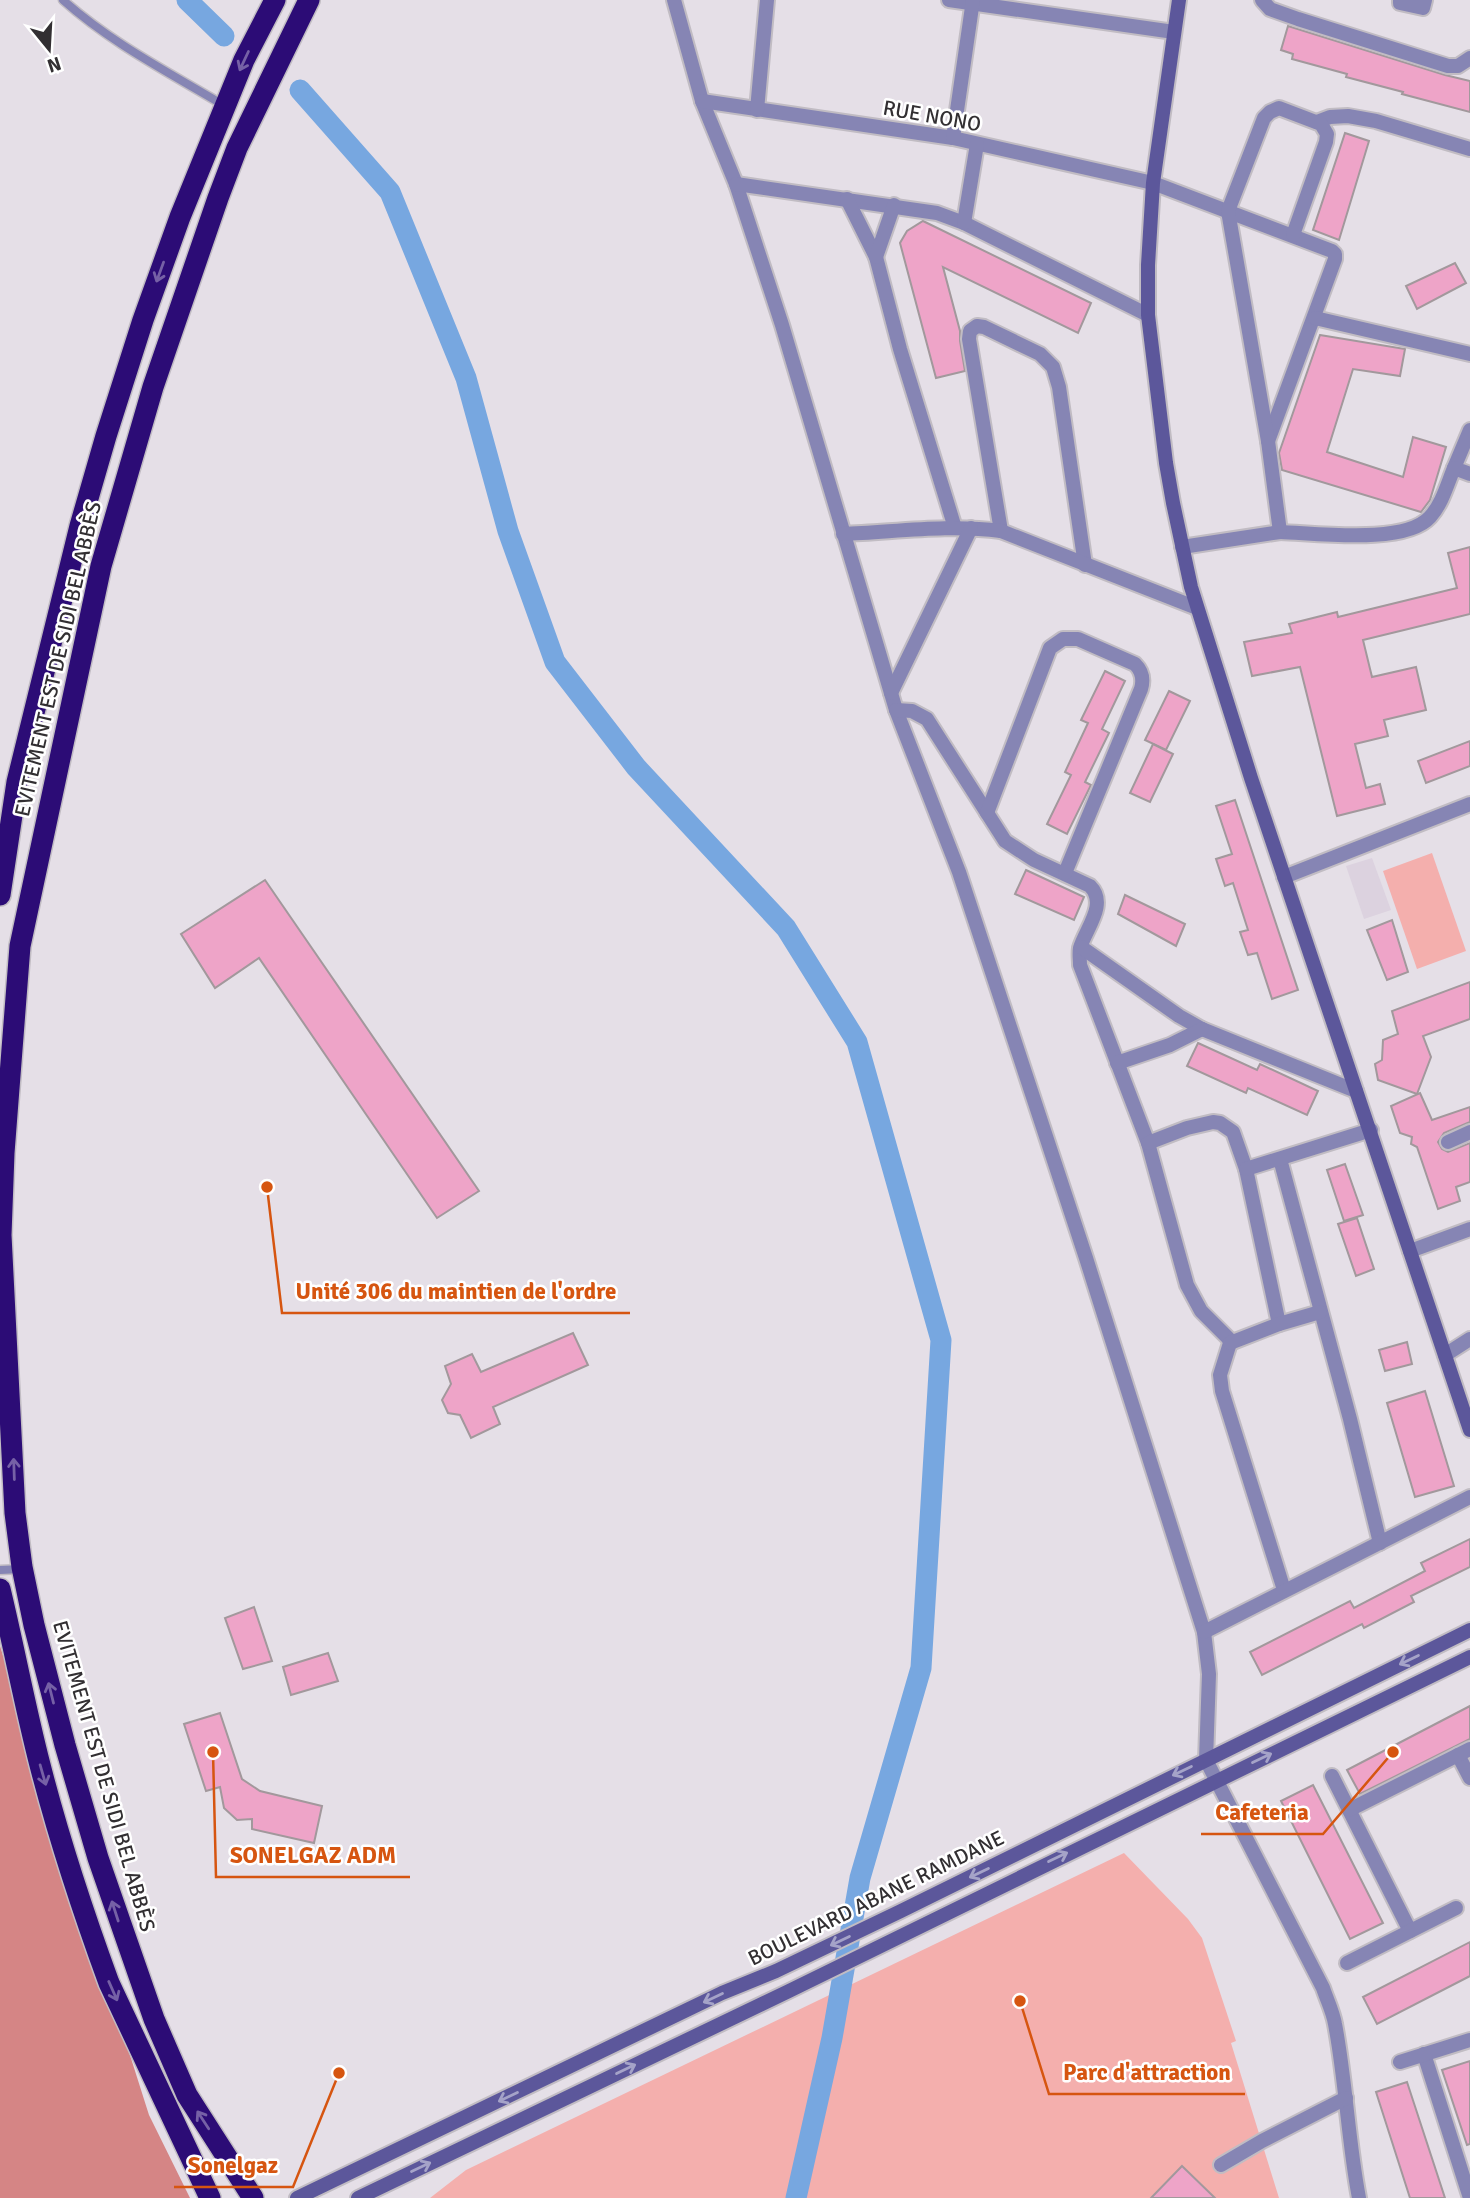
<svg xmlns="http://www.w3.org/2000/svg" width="1470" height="2198" font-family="Signika,sans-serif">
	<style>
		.built { fill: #dcd2df }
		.green { fill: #f4afad }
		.forest { fill: #d58585 }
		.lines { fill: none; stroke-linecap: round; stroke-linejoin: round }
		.canal { stroke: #77a7e0; stroke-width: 21 }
		.building { fill: #eea4c8; stroke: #a2989c; stroke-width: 2 }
		.lane-casing { stroke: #c1bcc3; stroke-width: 11 }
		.street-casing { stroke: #c1bcc3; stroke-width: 18 }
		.secondary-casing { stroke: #c1bcc3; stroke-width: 18 }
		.highway-casing { stroke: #c1bcc3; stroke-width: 24 }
		.lane { stroke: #8685b4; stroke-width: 8 }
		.street { stroke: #8685b4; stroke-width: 14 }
		.secondary { stroke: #5c579b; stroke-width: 14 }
		.highway { stroke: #2c0c76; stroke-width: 21 }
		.oneway { stroke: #7661a6 }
		.oneway2 { stroke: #a5a3c8 }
		.labels { text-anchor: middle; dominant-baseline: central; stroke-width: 5; stroke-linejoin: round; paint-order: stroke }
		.street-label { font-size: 21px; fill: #322f32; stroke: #fff }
		.leader { fill: none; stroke: #d65510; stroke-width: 2.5 }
		.callout-dot { fill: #d65510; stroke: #fff; stroke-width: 2.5 }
		.callout-label { font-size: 23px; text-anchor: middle; font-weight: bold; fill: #d65510; stroke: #fff; stroke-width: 5; stroke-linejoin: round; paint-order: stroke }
	</style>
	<rect width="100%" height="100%" fill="#e5dfe7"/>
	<polygon class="built" points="1372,858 1391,910 1364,919 1346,866"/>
	<g class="green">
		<polygon points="1432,853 1466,951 1417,969 1383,871"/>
		<polygon points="1124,1853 1188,1919 1202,1938 1236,2041 1231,2043 1279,2198 430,2198 466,2170"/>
	</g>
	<polygon class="forest" points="0,1646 149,2115 190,2198 0,2198"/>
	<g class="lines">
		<g class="canal">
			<polyline points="187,0 224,36"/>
			<polyline points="300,90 390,192 466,378 508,531 555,662 636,767 786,928 857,1042 941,1340 921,1668 860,1878 832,2038 796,2198"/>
		</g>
	</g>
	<g class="building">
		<polygon points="1288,26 1445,75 1470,81 1470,112 1402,94 1403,92 1346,77 1347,74 1292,59 1293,54 1281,50"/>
		<polygon points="1345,133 1369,141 1339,240 1313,230"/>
		<polygon points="923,221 1091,303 1078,333 943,267 960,331 960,341 965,371 936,378 900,243 907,231"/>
		<polygon points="1455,263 1466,283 1417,309 1406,286"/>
		<polygon points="1320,335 1405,349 1400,376 1353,369 1327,452 1403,477 1413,437 1446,447 1430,500 1421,512 1282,470 1279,453"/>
		<polygon points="1470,547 1470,614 1363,640 1372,677 1416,667 1426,710 1384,720 1388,736 1355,744 1366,788 1380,784 1385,804 1337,816 1300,667 1252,676 1244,642 1292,633 1289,624 1337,612 1338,617 1457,588 1448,553"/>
		<polygon points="1105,671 1125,681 1102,729 1109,733 1085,782 1091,785 1067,834 1047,824 1071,775 1065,772 1088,723 1081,720"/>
		<polygon points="1169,691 1190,701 1166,750 1145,740"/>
		<polygon points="1470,741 1470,766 1426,783 1418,761"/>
		<polygon points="1153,744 1173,754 1150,802 1130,793"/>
		<polygon points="1235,800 1298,990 1272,999 1257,953 1248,955 1240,932 1248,930 1233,883 1225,886 1216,859 1232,854 1216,806"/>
		<polygon points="1026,870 1084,897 1074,920 1015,894"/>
		<polygon points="265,880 479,1191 437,1218 259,958 215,988 181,934"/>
		<polygon points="1125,895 1185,924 1176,946 1118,914"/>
		<polygon points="1392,920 1408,972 1387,980 1367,930"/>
		<polygon points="1470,982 1470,1019 1423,1036 1431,1057 1417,1094 1378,1080 1375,1064 1382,1060 1383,1040 1398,1034 1392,1011"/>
		<polygon points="1198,1043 1257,1070 1260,1064 1318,1091 1307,1115 1248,1088 1246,1093 1187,1066"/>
		<polygon points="1420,1093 1432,1120 1470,1107 1470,1122 1444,1133 1438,1142 1442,1149 1448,1152 1470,1143 1470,1182 1456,1187 1460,1201 1438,1209 1417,1147 1411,1144 1412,1137 1400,1133 1391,1106"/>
		<polygon points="1345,1164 1363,1215 1344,1221 1327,1170"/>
		<polygon points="1357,1218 1374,1269 1356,1276 1338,1224"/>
		<polygon points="573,1333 588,1365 493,1407 500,1424 471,1438 460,1415 448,1413 442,1400 451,1384 445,1366 472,1354 481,1372"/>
		<polygon points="1407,1342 1412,1364 1385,1371 1379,1350"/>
		<polygon points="1425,1391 1454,1486 1415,1497 1387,1403"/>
		<polygon points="1470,1539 1470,1567 1411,1596 1414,1602 1364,1628 1362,1624 1262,1675 1250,1652 1350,1601 1354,1608 1425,1571 1421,1563"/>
		<polygon points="254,1607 272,1661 243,1669 225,1618"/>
		<polygon points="328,1653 338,1681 291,1695 283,1667"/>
		<polygon points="1470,1706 1470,1739 1360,1794 1347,1770"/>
		<polygon points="220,1713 242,1779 260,1791 322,1806 314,1843 252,1829 252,1819 237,1820 224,1808 220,1787 206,1791 184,1724"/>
		<polygon points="1313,1785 1383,1923 1350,1939 1281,1801"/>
		<polygon points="1470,1942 1470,1976 1377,2024 1363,1997"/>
		<polygon points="1470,2061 1470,2144 1467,2145 1442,2070"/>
		<polygon points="1407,2082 1445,2198 1410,2198 1376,2092"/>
		<polygon points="1182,2166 1215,2198 1151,2198"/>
	</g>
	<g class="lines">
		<defs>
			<g id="lane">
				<path d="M 63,0 C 111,43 170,73 225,106"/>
				<polyline points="0,1570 22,1569"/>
			</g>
			<g id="street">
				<path d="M 674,0 L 702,101 L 736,184 L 782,325 L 896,710 L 959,872 L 1086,1258 L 1204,1632 L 1209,1674 L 1206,1760 L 1323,1988 C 1327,2000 1333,2012 1335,2024 C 1346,2082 1348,2141 1359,2198"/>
				<polyline points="949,0 1174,32"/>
				<polyline points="1262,0 1270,9 1298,19 1448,66 1458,66 1470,58"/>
				<polyline points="1400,0 1400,3 1423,8 1425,0"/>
				<polyline points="702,101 953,138 1153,183 1332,251 1335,254 1335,259 1268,441"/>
				<polyline points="757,110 767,0"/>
				<polyline points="1317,122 1330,117 1348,116 1376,121 1470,149"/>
				<polyline points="953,138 973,0"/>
				<polyline points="736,184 937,213 964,223 1148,315"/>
				<polyline points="847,199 876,257 900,349 955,528"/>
				<polyline points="964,223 977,144"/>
				<polyline points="876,257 894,205"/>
				<polyline points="1315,318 1470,354"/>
				<polyline points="1470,430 1454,468 1470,474"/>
				<polyline points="1001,531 969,339 970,331 977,326 984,327 1040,354 1053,367 1059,387 1085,565"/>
				<path d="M 1280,532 C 1316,533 1405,545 1430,517 C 1442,504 1447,485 1454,468"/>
				<path d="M 843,534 C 896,532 948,524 1001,531 L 1197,608"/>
				<polyline points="1182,547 1280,532 1268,441 1228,211 1264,118 1270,112 1279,108 1321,124 1327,134 1326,142 1293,235"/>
				<polyline points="891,693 971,528"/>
				<path d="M 896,710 L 912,711 L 927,719 L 1005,841 L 1034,860 L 1090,886 C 1108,904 1086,928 1080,948 C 1079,954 1080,959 1080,965 L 1148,1143 L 1187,1285 L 1201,1311 L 1228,1338 L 1230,1343 L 1220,1375 L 1222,1391 L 1284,1590"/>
				<path d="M 987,813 L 1050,648 L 1063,639 L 1078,639 L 1135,664 C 1142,671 1144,679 1141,689 L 1065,873"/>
				<polyline points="1284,877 1470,804"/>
				<polyline points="1081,947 1179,1016 1202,1029 1356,1091"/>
				<polyline points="1117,1063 1170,1045 1202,1029"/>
				<polyline points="1448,1142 1470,1132"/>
				<polyline points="1148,1143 1187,1128 1213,1122 1220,1123 1233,1132 1246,1169 1279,1324"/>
				<polyline points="1280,1159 1350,1419 1380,1543"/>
				<polyline points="1246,1169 1371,1130"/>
				<polyline points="1410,1251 1470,1229"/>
				<polyline points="1230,1343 1279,1324 1320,1312"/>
				<polyline points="1445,1355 1470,1339"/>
				<polyline points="1204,1632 1470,1497"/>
				<polyline points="1458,1755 1470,1778"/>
				<polyline points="1332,1776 1410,1931"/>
				<polyline points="1349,1810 1470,1749"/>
				<polyline points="1347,1963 1456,1908"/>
				<polyline points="1424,2054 1470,2198"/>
				<polyline points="1400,2062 1470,2040"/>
				<polyline points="1221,2165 1262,2141 1346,2098"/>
			</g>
			<g id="secondary">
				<polyline points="1179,0 1153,183 1148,265 1148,315 1166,463 1173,503 1191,587 1251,778 1470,1430"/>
				<polyline points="297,2198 722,1993 776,1971 901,1911 1470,1630"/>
				<polyline points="358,2198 789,1991 1470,1657"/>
			</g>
			<g id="highway">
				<polyline points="0,895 17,782 80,526 106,436 143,320 180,217 244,60 275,0"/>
				<path d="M 0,1589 C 14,1647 25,1707 40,1765 C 59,1839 83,1912 109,1983 L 210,2198"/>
				<polyline points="253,2198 187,2095 154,2019 98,1858 65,1745 34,1625 22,1567 15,1513 1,1235 4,1153 20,946 101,566 153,387 218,198 237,148 309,0"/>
			</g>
		</defs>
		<use href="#lane" class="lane-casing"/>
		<use href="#street" class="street-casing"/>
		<use href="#secondary" class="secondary-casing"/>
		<use href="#highway" class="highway-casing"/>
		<use href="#lane" class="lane"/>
		<use href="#street" class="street"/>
		<use href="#secondary" class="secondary"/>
		<use href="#highway" class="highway"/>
	</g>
	<defs><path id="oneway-shaft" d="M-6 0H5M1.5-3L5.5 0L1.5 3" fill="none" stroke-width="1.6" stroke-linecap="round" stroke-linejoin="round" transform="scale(1.75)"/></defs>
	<g class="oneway">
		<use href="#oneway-shaft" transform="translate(244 61) rotate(115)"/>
		<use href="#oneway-shaft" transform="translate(160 272) rotate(110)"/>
		<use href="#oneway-shaft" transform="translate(14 1469) rotate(-92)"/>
		<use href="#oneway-shaft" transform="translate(51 1693) rotate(-104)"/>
		<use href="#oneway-shaft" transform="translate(43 1775) rotate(74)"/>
		<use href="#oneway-shaft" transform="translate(115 1911) rotate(-108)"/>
		<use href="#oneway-shaft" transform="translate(113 1991) rotate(66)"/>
		<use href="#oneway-shaft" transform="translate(203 2120) rotate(-123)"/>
	</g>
	<g class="oneway2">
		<use href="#oneway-shaft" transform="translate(1409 1660) rotate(154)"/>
		<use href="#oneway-shaft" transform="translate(1262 1758) rotate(-26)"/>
		<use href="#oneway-shaft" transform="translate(1182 1771) rotate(154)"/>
		<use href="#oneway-shaft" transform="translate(1058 1857) rotate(-26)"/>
		<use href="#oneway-shaft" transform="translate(979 1873) rotate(154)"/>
		<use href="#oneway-shaft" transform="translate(840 1941) rotate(154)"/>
		<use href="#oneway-shaft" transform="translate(713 1998) rotate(155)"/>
		<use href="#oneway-shaft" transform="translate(626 2069) rotate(-26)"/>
		<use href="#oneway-shaft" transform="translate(508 2097) rotate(154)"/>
		<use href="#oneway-shaft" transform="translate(421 2167) rotate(-25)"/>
	</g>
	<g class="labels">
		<g class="street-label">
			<text transform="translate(932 116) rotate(10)">RUE NONO</text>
			<text transform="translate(58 659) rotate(-77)">EVITEMENT EST DE SIDI BEL ABBÈS</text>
			<text transform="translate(104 1776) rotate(74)">EVITEMENT EST DE SIDI BEL ABBÈS</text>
			<text transform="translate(876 1898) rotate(-26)">BOULEVARD ABANE RAMDANE</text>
		</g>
	</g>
	<path class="leader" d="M267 1187L282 1313H630M1393 1752L1323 1834H1201M213 1752L216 1877H410M1020 2001L1049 2094H1245M339 2073L293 2187H174"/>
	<g class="callout-dot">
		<circle cx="267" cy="1187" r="7"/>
		<circle cx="1393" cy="1752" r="7"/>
		<circle cx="213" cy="1752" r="7"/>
		<circle cx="1020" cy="2001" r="7"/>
		<circle cx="339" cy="2073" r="7"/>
	</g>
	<g class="callout-label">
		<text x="456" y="1299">Unité 306 du maintien de l'ordre</text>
		<text x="1262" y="1820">Cafeteria</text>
		<text x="313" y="1863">SONELGAZ ADM</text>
		<text x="1147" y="2080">Parc d'attraction</text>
		<text x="233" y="2173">Sonelgaz</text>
	</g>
	<g transform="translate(49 49) rotate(162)" stroke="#ffffff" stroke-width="5" paint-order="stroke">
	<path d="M0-5L12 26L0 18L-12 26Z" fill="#322f32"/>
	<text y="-10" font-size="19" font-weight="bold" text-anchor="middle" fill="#322f32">N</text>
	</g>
</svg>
